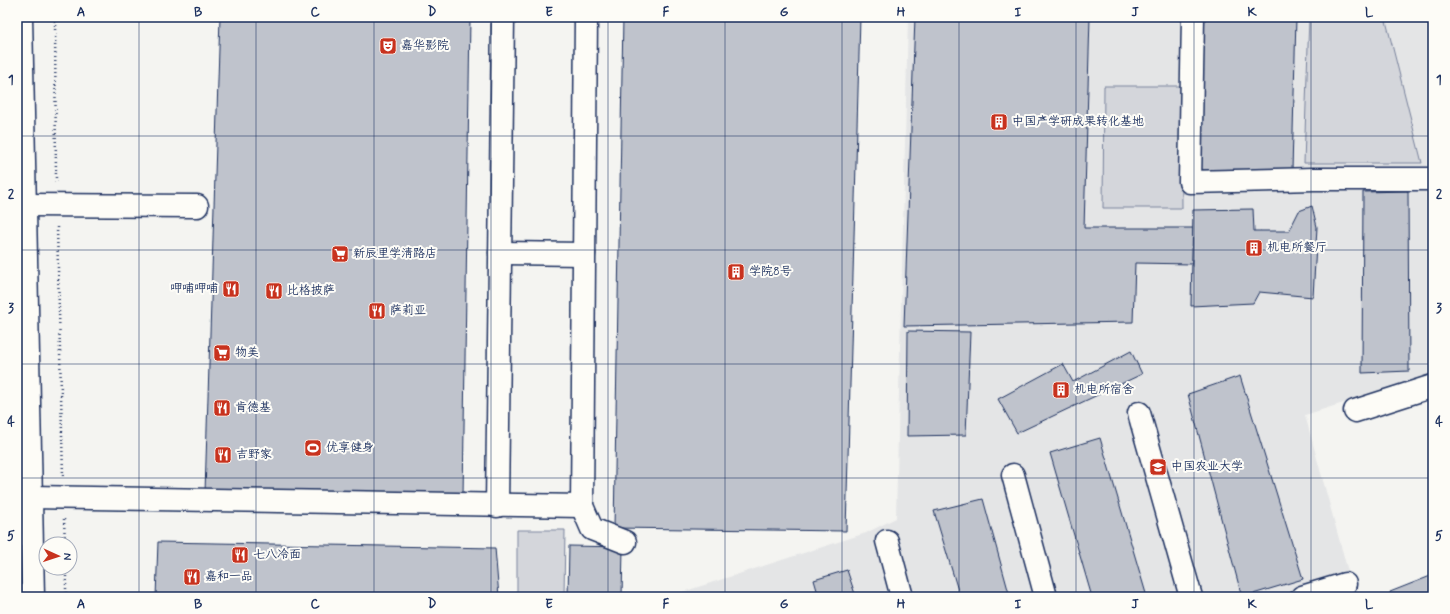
<svg xmlns="http://www.w3.org/2000/svg" width="1450" height="614" font-family="Mynerve,'LXGW WenKai TC',sans-serif">
	<style>
		.built { fill: #e4e5e6 }
		.green { fill: #d4d6db; stroke: #78829c }
		.building { fill: #bfc3cc; stroke: #1b2f5e }
		.lines { fill: none; stroke-linecap: round; stroke-linejoin: round }
		.minor-casing { stroke: #1b2f5e; stroke-width: 25 }
		.major-casing { stroke: #1b2f5e; stroke-width: 25 }
		.path { stroke: #1b2f5e; stroke-width: 2.5; stroke-dasharray: 1 3; stroke-linecap: butt }
		.minor { stroke: #fdfcf7; stroke-width: 22 }
		.major { stroke: #fdfcf7; stroke-width: 22 }
		.grid { fill: none; stroke: #1b2f5e; stroke-width: 1; stroke-opacity: 0.55 }
		.labels { text-anchor: middle; dominant-baseline: central; stroke-width: 4; stroke-linejoin: round; paint-order: stroke }
		.poi-label { font-size: 12px; fill: #1b2f5e; stroke: #fdfcf7; text-anchor: start }
		.neatline { fill: none; stroke: #1b2f5e; stroke-width: 1.5 }
		.grid-label { font-size: 13px; text-anchor: middle; font-weight: bold; fill: #1b2f5e }
	</style>
	<rect width="100%" height="100%" fill="#f4f4f1"/>
	<filter id="ink" filterUnits="userSpaceOnUse"><feTurbulence type="fractalNoise" baseFrequency=".025" numOctaves="2"/><feDisplacementMap in="SourceGraphic" scale="8" xChannelSelector="R" yChannelSelector="G"/><feConvolveMatrix kernelMatrix="1 2 1 2 8 2 1 2 1" color-interpolation-filters="sRGB"/></filter>
	<g filter="url(#ink)">
		<polygon class="built" points="908,17 1433,17 1433,375 1305,415 1355,597 667,597 866,533 896,518"/>
		<g class="green">
			<polygon points="1309,17 1385,17 1422,163 1304,163"/>
			<polygon points="1104,86 1181,86 1182,208 1103,208"/>
			<polygon points="517,530 565,530 564,597 517,597"/>
		</g>
		<g class="building">
			<polygon points="220,17 470,17 463,496 205,492"/>
			<polygon points="623,17 860,17 846,531 614,528"/>
			<polygon points="915,17 1090,17 1084,228 1193,228 1192,264 1135,263 1133,322 904,326"/>
			<polygon points="1197,17 1296,17 1292,170 1195,170"/>
			<polygon points="1408,191 1409,371 1362,373 1363,192"/>
			<polygon points="1312,206 1317,227 1313,297 1259,292 1253,303 1191,306 1193,210 1253,209 1254,231 1289,231 1299,211"/>
			<polygon points="908,331 970,332 966,435 907,436"/>
			<polygon points="1131,351 1142,374 1017,433 998,399 1063,364 1073,382"/>
			<polygon points="1240,376 1303,579 1243,597 1242,597 1188,394"/>
			<polygon points="1100,438 1147,597 1092,597 1050,453"/>
			<polygon points="983,499 1010,597 960,597 934,511"/>
			<polygon points="158,542 495,548 499,597 156,597"/>
			<polygon points="569,546 623,547 622,597 568,597"/>
			<polygon points="847,570 856,597 819,597 814,580"/>
			<polygon points="1433,575 1433,597 1391,597 1390,592"/>
		</g>
		<g class="lines">
			<defs>
				<g id="minor">
					<polyline points="586,17 582,506 592,529 625,542"/>
					<polyline points="1193,17 1190,182 1314,179 1433,179"/>
					<polyline points="25,205 197,206"/>
					<polyline points="500,253 584,254"/>
					<polyline points="1355,411 1433,386"/>
					<polyline points="1139,413 1191,597"/>
					<polyline points="1013,475 1046,597"/>
					<polyline points="31,497 582,506"/>
					<polyline points="497,506 503,17"/>
					<polyline points="887,541 902,597"/>
					<polyline points="1302,597 1345,584"/>
				</g>
				<polyline id="major" points="21,17 33,597"/>
			</defs>
			<use href="#minor" class="minor-casing"/>
			<use href="#major" class="major-casing"/>
			<g class="path">
				<polyline points="55,17 56,184"/>
				<polyline points="57,227 63,476"/>
				<polyline points="64,519 65,544"/>
				<polyline points="66,568 66,597"/>
			</g>
			<use href="#minor" class="minor"/>
			<use href="#major" class="major"/>
		</g>
	</g>
	<path class="grid" d="M 139,17 L 139,597M 256,17 L 256,597M 374,17 L 374,597M 491,17 L 491,597M 608,17 L 608,597M 725,17 L 725,597M 842,17 L 842,597M 959,17 L 959,597M 1076,17 L 1076,597M 1194,17 L 1194,597M 1311,17 L 1311,597M 17,136 L 1433,136M 17,250 L 1433,250M 17,364 L 1433,364M 17,478 L 1433,478"/>
	<defs>
		<symbol id="theatre-square" viewBox="-11 -11 22 22"><rect x="-9" y="-9" width="18" height="18" rx="4" fill="#c8321e" stroke="#fdfcf7"/><path d="M-5-5.5Q0-4 5-5.5V0Q5 5 0 6Q-5 5-5 0ZM-3.3-2.5H-1v1.5H-3.3ZM1-2.5H3.3v1.5H1ZM-2.8 1Q0 5.5 2.8 1Z" fill="#fff"/></symbol>
		<symbol id="building-square" viewBox="-11 -11 22 22"><rect x="-9" y="-9" width="18" height="18" rx="4" fill="#c8321e" stroke="#fdfcf7"/><path d="M-4-6H4V6H1V3H-1V6H-4ZM-2.5-4.3h1.7v1.8h-1.7ZM.8-4.3h1.7v1.8H.8ZM-2.5-1h1.7V.8h-1.7ZM.8-1h1.7V.8H.8Z" fill="#fff"/></symbol>
		<symbol id="supermarket-square" viewBox="-11 -11 22 22"><rect x="-9" y="-9" width="18" height="18" rx="4" fill="#c8321e" stroke="#fdfcf7"/><path d="M-6-5.5h2.5l.6 2H6L4.5 2H-2.5L-4.4-4H-6ZM-1.5 3.2a1.3 1.3 0 1 0 .1 0ZM3 3.2a1.3 1.3 0 1 0 .1 0Z" fill="#fff"/></symbol>
		<symbol id="restaurant-square" viewBox="-11 -11 22 22"><rect x="-9" y="-9" width="18" height="18" rx="4" fill="#c8321e" stroke="#fdfcf7"/><path d="M-5-6h1v4h1v-4h1v4h1v-4h1v5L-1.5 .5V6h-2V.5L-5-1ZM5-6V6H3V1.5H1.5Q1.5-4 5-6Z" fill="#fff"/></symbol>
		<symbol id="stadium-square" viewBox="-11 -11 22 22"><rect x="-9" y="-9" width="18" height="18" rx="4" fill="#c8321e" stroke="#fdfcf7"/><path d="M0-5a6.5 5 0 1 0 0 10a6.5 5 0 1 0 0-10ZM-3.5-1.8h7v3.6h-7Z" fill="#fff"/></symbol>
		<symbol id="university-square" viewBox="-11 -11 22 22"><rect x="-9" y="-9" width="18" height="18" rx="4" fill="#c8321e" stroke="#fdfcf7"/><path d="M0-5L7-2L0 1L-7-2ZM-4 1L0 2.5L4 1V4Q0 6-4 4Z" fill="#fff"/></symbol>
	</defs>
	<g fill-rule="evenodd">
		<use href="#theatre-square" x="378" y="36" width="20" height="20"/>
		<use href="#building-square" x="989" y="112" width="20" height="20"/>
		<use href="#building-square" x="1244" y="238" width="20" height="20"/>
		<use href="#supermarket-square" x="330" y="244" width="20" height="20"/>
		<use href="#building-square" x="726" y="262" width="20" height="20"/>
		<use href="#restaurant-square" x="221" y="279" width="20" height="20"/>
		<use href="#restaurant-square" x="264" y="281" width="20" height="20"/>
		<use href="#restaurant-square" x="367" y="301" width="20" height="20"/>
		<use href="#supermarket-square" x="212" y="343" width="20" height="20"/>
		<use href="#building-square" x="1051" y="380" width="20" height="20"/>
		<use href="#restaurant-square" x="212" y="398" width="20" height="20"/>
		<use href="#stadium-square" x="303" y="438" width="20" height="20"/>
		<use href="#restaurant-square" x="213" y="445" width="20" height="20"/>
		<use href="#university-square" x="1148" y="457" width="20" height="20"/>
		<use href="#restaurant-square" x="230" y="545" width="20" height="20"/>
		<use href="#restaurant-square" x="182" y="567" width="20" height="20"/>
	</g>
	<g class="labels">
		<g class="poi-label">
			<text x="401" y="46">嘉华影院</text>
			<text x="1012" y="122">中国产学研成果转化基地</text>
			<text x="1267" y="248">机电所餐厅</text>
			<text x="353" y="254">新辰里学清路店</text>
			<text x="749" y="272">学院8号</text>
			<text x="218" y="289" text-anchor="end">呷哺呷哺</text>
			<text x="287" y="291">比格披萨</text>
			<text x="390" y="311">萨莉亚</text>
			<text x="235" y="353">物美</text>
			<text x="1074" y="390">机电所宿舍</text>
			<text x="235" y="408">肯德基</text>
			<text x="326" y="448">优享健身</text>
			<text x="236" y="455">吉野家</text>
			<text x="1171" y="467">中国农业大学</text>
			<text x="253" y="555">七八冷面</text>
			<text x="205" y="577">嘉和一品</text>
		</g>
	</g>
	<rect width="1450" height="614" fill="none" stroke="#fdfcf7" stroke-width="44"/>
	<g transform="translate(58 556) rotate(93)"><circle r="19" fill="#fdfcf7" stroke="#a3aaba"/>
	<path d="M0-3L7 15L0 10L-7 15Z" fill="#c8321e"/>
	<text y="-6" font-size="11" font-weight="bold" text-anchor="middle" fill="#1b2f5e">N</text>
	</g>
	<rect x="22" y="22" width="1406" height="570" class="neatline"/>
	<g class="grid-label">
		<text x="81" y="16">A</text>
		<text x="198" y="16">B</text>
		<text x="315" y="16">C</text>
		<text x="432" y="16">D</text>
		<text x="549" y="16">E</text>
		<text x="666" y="16">F</text>
		<text x="784" y="16">G</text>
		<text x="901" y="16">H</text>
		<text x="1018" y="16">I</text>
		<text x="1135" y="16">J</text>
		<text x="1252" y="16">K</text>
		<text x="1369" y="16">L</text>
		<text x="11" y="84">1</text>
		<text x="1439" y="84">1</text>
		<text x="11" y="198">2</text>
		<text x="1439" y="198">2</text>
		<text x="11" y="312">3</text>
		<text x="1439" y="312">3</text>
		<text x="11" y="426">4</text>
		<text x="1439" y="426">4</text>
		<text x="11" y="540">5</text>
		<text x="1439" y="540">5</text>
		<text x="81" y="608">A</text>
		<text x="198" y="608">B</text>
		<text x="315" y="608">C</text>
		<text x="432" y="608">D</text>
		<text x="549" y="608">E</text>
		<text x="666" y="608">F</text>
		<text x="784" y="608">G</text>
		<text x="901" y="608">H</text>
		<text x="1018" y="608">I</text>
		<text x="1135" y="608">J</text>
		<text x="1252" y="608">K</text>
		<text x="1369" y="608">L</text>
	</g>
</svg>
